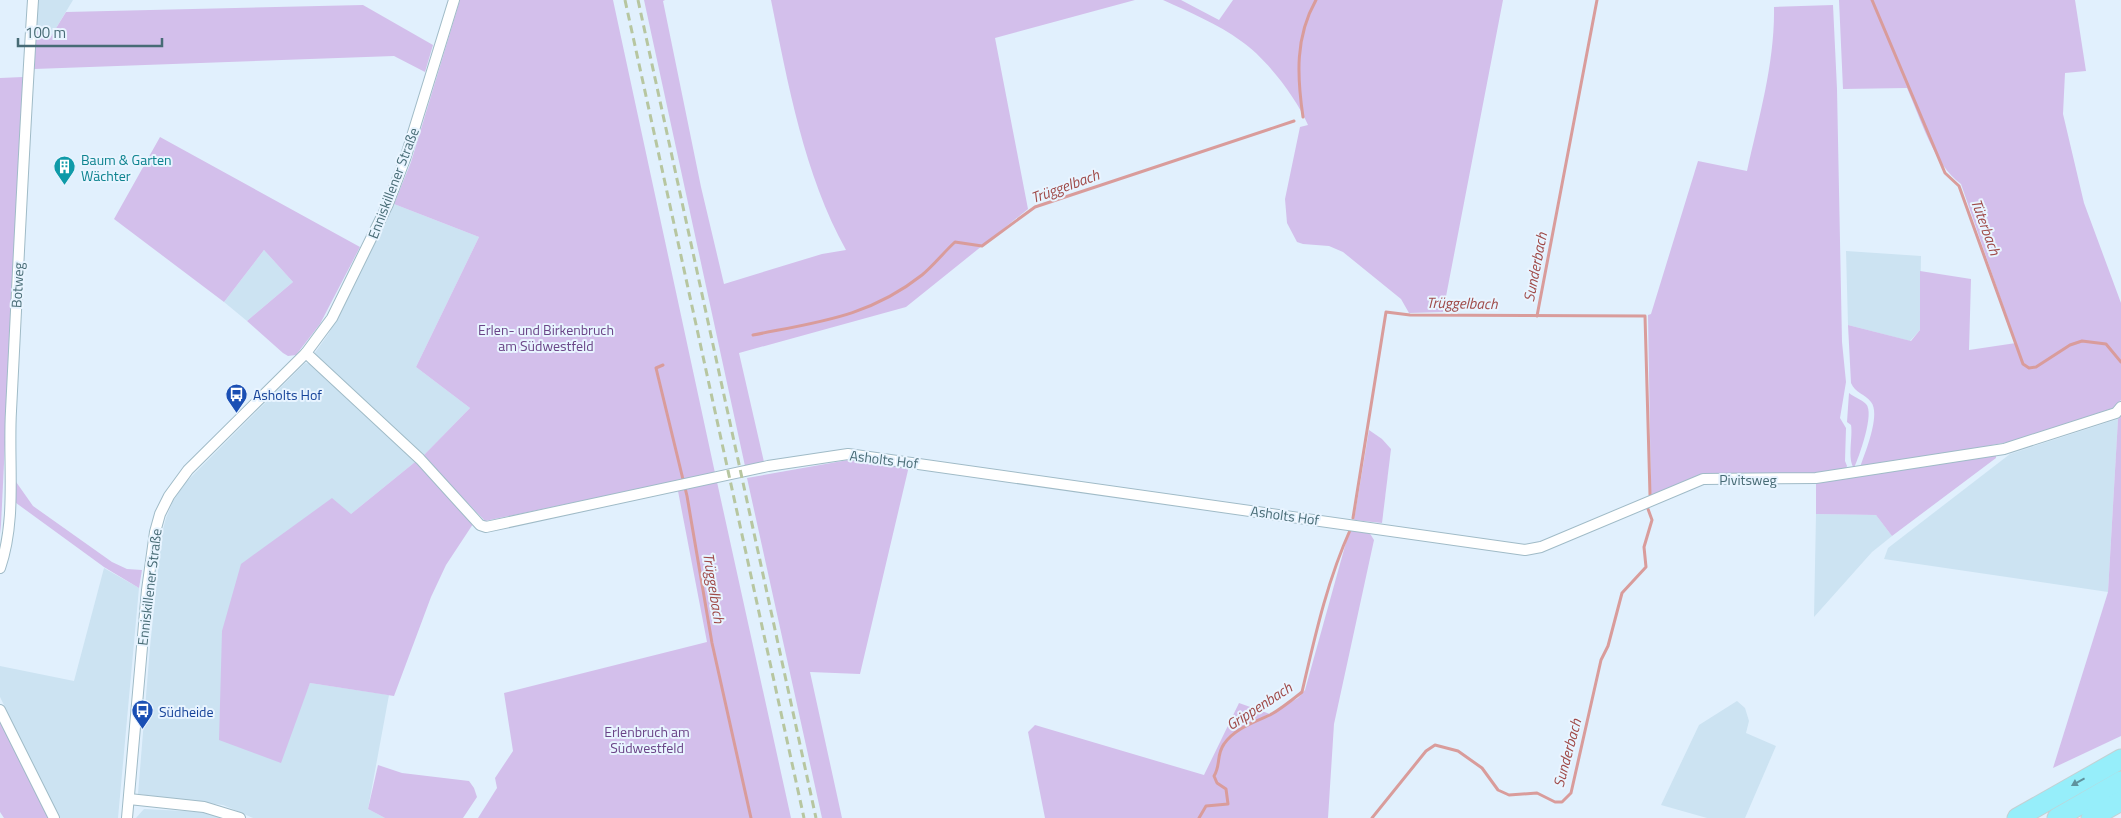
<svg xmlns="http://www.w3.org/2000/svg" width="2121" height="818" font-family="'Titillium Web',sans-serif">
	<style>
		.residential { fill: #cce3f2 }
		.green { fill: #d3bfeb }
		.lines { fill: none; stroke-linecap: round; stroke-linejoin: round }
		.stream { stroke: #d99c9b; stroke-width: 3 }
		.street-casing { stroke: #a0bbc7; stroke-width: 12 }
		.highway-casing { stroke: #c4d0d3; stroke-width: 21 }
		.street { stroke: #fff; stroke-width: 10 }
		.highway { stroke: #96eefa; stroke-width: 19 }
		.rail { stroke: #b7c6a0; stroke-width: 3; stroke-dasharray: 8 5; stroke-linecap: butt }
		.oneway { fill: #5f929d }
		.labels { text-anchor: middle; dominant-baseline: central; stroke-width: 4; stroke-linejoin: round; paint-order: stroke }
		.culture-label { font-size: 14px; fill: #0d838f; stroke: #e8f4ff; text-anchor: start }
		.street-label { font-size: 14px; fill: #476b75; stroke: #e8f4ff }
		.park-label { font-size: 14px; fill: #6a4487; stroke: #e8f4ff }
		.transit-label { font-size: 14px; fill: #164399; stroke: #e8f4ff; text-anchor: start }
		.water-label { font-size: 15px; font-style: italic; fill: #9f4a48; stroke: #e8f4ff }
	</style>
	<rect width="100%" height="100%" fill="#e1f0fd"/>
	<g class="residential">
		<polygon points="37,0 73,0 50,38 36,30"/>
		<polygon points="394,204 479,237 416,367 470,408 423,456 314,354 329,333"/>
		<polygon points="264,250 293,282 247,321 224,302"/>
		<polygon points="1846,251 1921,256 1920,330 1910,341 1848,325"/>
		<polygon points="305,363 312,364 415,462 351,514 302,702 310,683 389,695 368,809 385,818 253,818 223,805 138,794 150,647 162,533 166,518 173,501 185,483"/>
		<polygon points="2118,419 2108,592 1884,559 1888,548 2010,454"/>
		<polygon points="1816,514 1876,515 1892,536 1872,552 1814,617"/>
		<polygon points="104,568 139,588 118,818 59,818 0,697 0,666 74,681"/>
		<polygon points="1737,701 1745,708 1749,721 1746,733 1776,746 1745,818 1707,818 1661,805 1699,725"/>
		<polygon points="144,809 204,812 225,818 136,818"/>
	</g>
	<g class="green">
		<polygon points="460,0 613,0 715,473 485,521 423,456 470,408 416,367 479,237 394,204 411,162"/>
		<path d="M 644,0 L 665,0 L 663,1 L 701,187 L 724,284 L 822,254 L 846,250 C 804,174 788,84 771,0 L 1135,0 L 995,38 L 1028,209 L 906,307 L 739,353 L 764,462 L 745,466 Z"/>
		<path d="M 1163,0 L 1181,0 L 1219,20 L 1233,0 L 1503,0 L 1443,312 L 1409,313 L 1401,299 L 1343,252 L 1329,246 L 1303,244 L 1297,242 L 1287,223 L 1285,199 L 1300,127 L 1308,125 C 1296,97 1266,58 1241,41 C 1218,24 1189,12 1163,0 Z"/>
		<path d="M 1839,0 L 2075,0 L 2086,71 L 2065,73 L 2063,114 L 2084,203 L 2121,303 L 2121,400 L 2113,408 L 2019,440 L 1863,469 L 1860,467 C 1865,453 1881,414 1871,402 C 1865,394 1855,393 1851,383 L 1848,325 L 1911,341 L 1920,330 L 1920,271 L 1971,279 L 1969,350 L 2016,343 L 1961,184 C 1934,165 1920,117 1907,88 L 1843,89 Z"/>
		<polygon points="363,5 433,45 425,72 394,56 34,69 36,30 50,38 66,12"/>
		<path d="M 1833,5 L 1837,89 L 1842,342 L 1846,382 L 1840,418 L 1846,428 L 1845,461 L 1847,466 L 1846,469 L 1815,474 L 1704,474 L 1651,496 L 1648,315 L 1651,314 L 1698,161 L 1747,171 C 1759,117 1775,62 1774,7 Z"/>
		<polygon points="23,77 1,525 0,534 0,78"/>
		<polygon points="160,137 360,247 320,324 296,355 288,356 283,353 247,321 293,282 264,250 224,302 114,219"/>
		<path d="M 1849,393 C 1854,397 1861,399 1866,404 C 1875,413 1859,457 1854,468 C 1847,459 1853,437 1851,425 L 1847,422 Z"/>
		<polygon points="2121,415 2121,736 2053,768 2108,592 2118,419"/>
		<polygon points="1369,430 1382,439 1391,449 1382,523 1354,520"/>
		<polygon points="1996,453 1996,458 1892,536 1876,515 1816,514 1816,482"/>
		<polygon points="848,460 909,466 860,674 810,672 842,818 822,818 747,478"/>
		<polygon points="415,462 473,524 446,565 431,597 394,696 310,683 281,763 219,740 222,631 241,564 332,498 351,514"/>
		<polygon points="14,479 33,506 112,562 127,569 142,570 139,588 104,567 12,500"/>
		<polygon points="717,482 791,818 478,818 497,788 495,778 513,751 504,693 707,642 678,491"/>
		<polygon points="1350,528 1369,532 1374,540 1334,724 1328,818 1045,818 1028,732 1035,725 1204,775 1239,703 1270,714 1298,698 1305,690"/>
		<polygon points="0,721 49,818 4,818 0,812"/>
		<polygon points="378,765 402,773 469,781 474,788 477,797 463,818 385,818 368,809"/>
	</g>
	<g class="lines">
		<g class="stream">
			<polyline points="1872,0 1945,173 1959,186 2023,364 2029,368 2036,367 2070,345 2082,341 2106,344 2121,362"/>
			<path d="M 1303,117 C 1297,76 1295,37 1316,0"/>
			<polyline points="1537,316 1597,0"/>
			<path d="M 753,335 C 818,322 869,317 922,275 C 934,265 944,252 955,242 L 982,246 L 1035,207 L 1294,121"/>
			<polyline points="663,365 656,368 687,496 712,643 751,818"/>
			<polyline points="1353,518 1386,312 1410,315 1645,316 1650,495"/>
			<path d="M 1199,818 L 1206,806 L 1228,804 L 1226,789 L 1217,783 L 1214,776 C 1221,765 1216,755 1224,744 C 1234,729 1254,722 1270,715 C 1281,709 1292,700 1302,692 C 1315,636 1327,581 1351,528"/>
			<polyline points="1372,818 1426,751 1435,745 1458,751 1482,768 1498,790 1509,795 1537,793 1555,802 1562,802 1571,793 1601,660 1608,646 1622,593 1646,567 1644,547 1652,520 1648,509"/>
		</g>
		<defs>
			<g id="street">
				<polyline points="306,353 420,459 480,525 486,527 768,466 848,454 1525,550 1541,547 1703,479 1816,478 2004,449 2116,413 2121,407"/>
				<path d="M 0,568 C 17,519 8,463 11,411 C 18,274 24,137 33,0"/>
				<polyline points="0,710 54,818"/>
				<polyline points="129,799 204,807 240,818"/>
				<polyline points="127,818 147,590 155,532 160,514 169,496 188,470 306,353 332,318 388,204 405,159 454,0"/>
			</g>
			<g id="highway">
				<polyline points="2017,818 2121,759"/>
				<polyline points="2057,818 2121,781"/>
				<polyline points="2091,818 2121,801"/>
			</g>
		</defs>
		<use href="#street" class="street-casing"/>
		<use href="#highway" class="highway-casing"/>
		<use href="#street" class="street"/>
		<use href="#highway" class="highway"/>
		<g class="rail">
			<polyline points="625,0 804,818"/>
			<polyline points="638,0 816,818"/>
		</g>
	</g>
	<defs><path id="oneway-solid" d="M-6-.8H1V-3.2L6.5 0L1 3.2V.8H-6Z" transform="scale(1.25)"/></defs>
	<use class="oneway" href="#oneway-solid" transform="translate(2078 782) rotate(151)"/>
	<defs>
		<symbol id="building-pin" viewBox="-11 -11 22 30"><path d="M0 17L-7.5 6A9.5 9.5 0 1 1 7.5 6Z" fill="#0f9aa8" stroke="#e8f4ff"/><path d="M-4-6H4V6H1V3H-1V6H-4ZM-2.5-4.3h1.7v1.8h-1.7ZM.8-4.3h1.7v1.8H.8ZM-2.5-1h1.7V.8h-1.7ZM.8-1h1.7V.8H.8Z" fill="#fff"/></symbol>
		<symbol id="bus-pin" viewBox="-11 -11 22 30"><path d="M0 17L-7.5 6A9.5 9.5 0 1 1 7.5 6Z" fill="#1a4fb4" stroke="#e8f4ff"/><path d="M-5-6H5V4H4V6H2V4H-2V6H-4V4H-5ZM-3.5-4V0h7V-4ZM-3.5 1.2v1.5H-2V1.2ZM2 1.2v1.5H3.5V1.2Z" fill="#fff"/></symbol>
	</defs>
	<g fill-rule="evenodd">
		<use href="#building-pin" x="52" y="154" width="25" height="34"/>
		<use href="#bus-pin" x="224" y="382" width="25" height="34"/>
		<use href="#bus-pin" x="130" y="698" width="25" height="34"/>
	</g>
	<g class="labels">
		<g class="culture-label">
			<text x="81" y="159">Baum &amp; Garten<tspan x="81" dy="16">Wächter</tspan></text>
		</g>
		<g class="street-label">
			<text transform="translate(393 183) rotate(-69)">Enniskillener Straße</text>
			<text transform="translate(17 285) rotate(-87)">Botweg</text>
			<text transform="translate(884 459) rotate(7)">Asholts Hof</text>
			<text x="1748" y="479">Pivitsweg</text>
			<text transform="translate(1285 515) rotate(8)">Asholts Hof</text>
			<text transform="translate(149 587) rotate(-83)">Enniskillener Straße</text>
		</g>
		<g class="park-label">
			<text x="546" y="329">Erlen- und Birkenbruch<tspan x="546" dy="16">am Südwestfeld</tspan></text>
			<text x="647" y="731">Erlenbruch am<tspan x="647" dy="16">Südwestfeld</tspan></text>
		</g>
		<g class="transit-label">
			<text x="253" y="394">Asholts Hof</text>
			<text x="159" y="711">Südheide</text>
		</g>
		<g class="water-label">
			<text transform="translate(1065 186) rotate(-20)">Trüggelbach</text>
			<text transform="translate(1986 227) rotate(70)">Tüterbach</text>
			<text transform="translate(1535 267) rotate(-79)">Sunderbach</text>
			<text transform="translate(1462 303) rotate(1)">Trüggelbach</text>
			<text transform="translate(714 588) rotate(81)">Trüggelbach</text>
			<text transform="translate(1259 706) rotate(-33)">Grippenbach</text>
			<text transform="translate(1567 753) rotate(-75)">Sunderbach</text>
		</g>
	</g>
	<path d="M18 38v8h144v-8" fill="none" stroke="#476b75" stroke-width="2.5"/>
	<text x="25" y="38" font-size="15" fill="#476b75" stroke="#e8f4ff" stroke-width="4" paint-order="stroke">100 m</text>
</svg>
